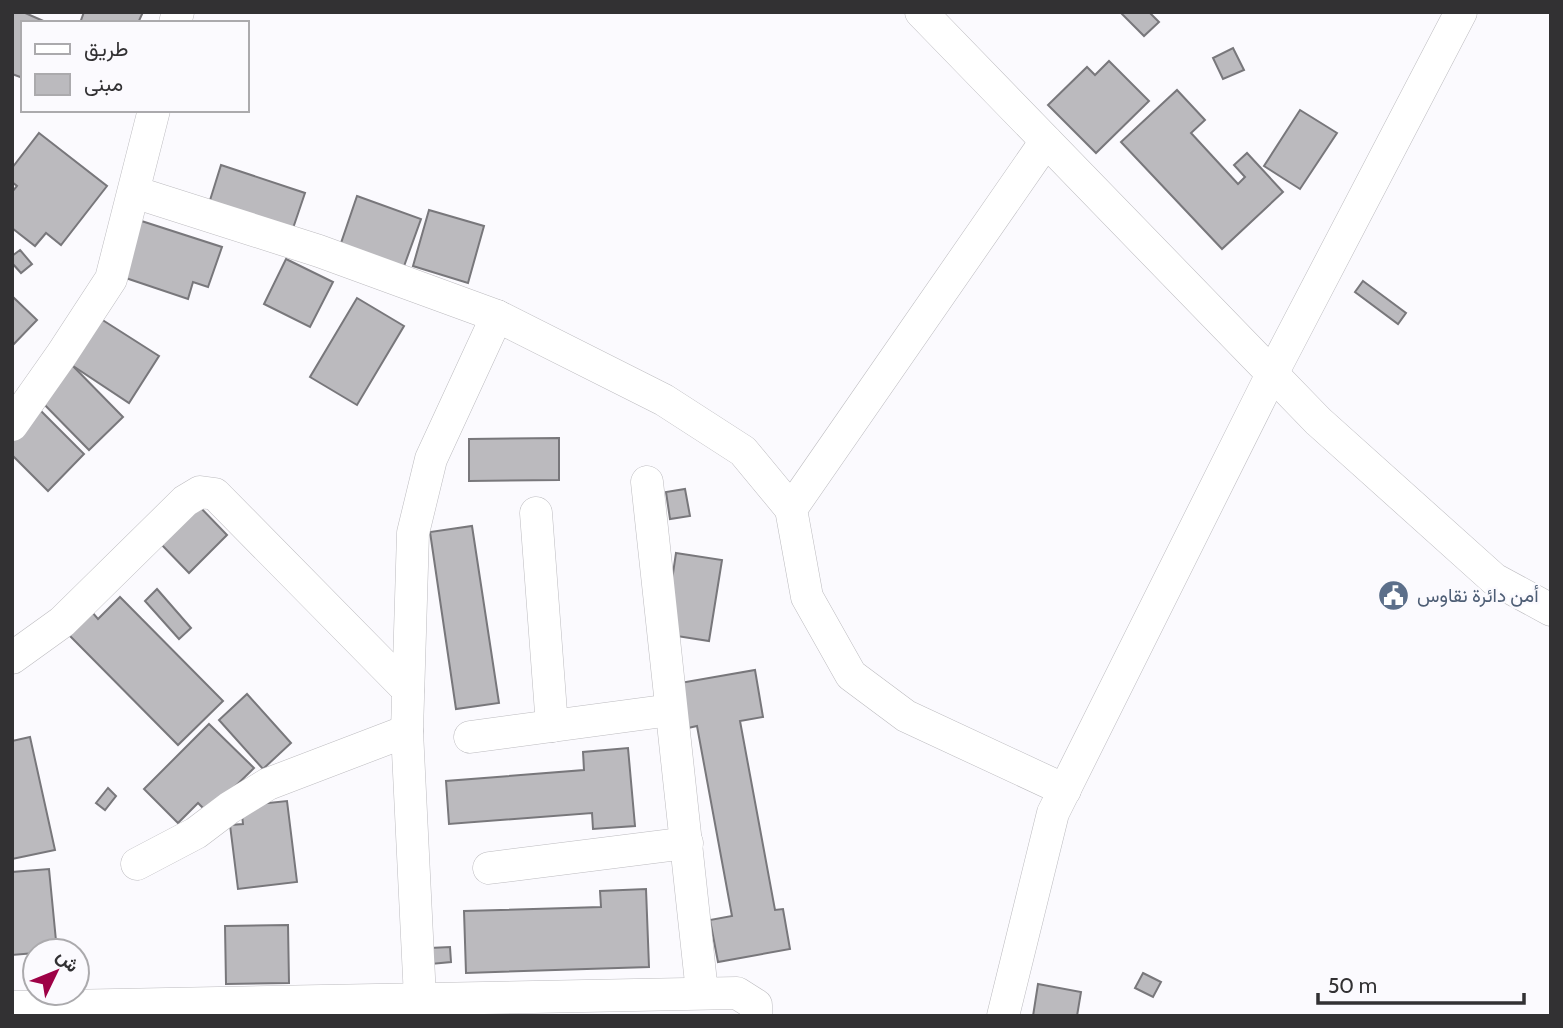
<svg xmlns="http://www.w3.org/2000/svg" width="1563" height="1028" font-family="Cabin,Vazirmatn,sans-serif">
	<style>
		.building { fill: #bbbabe; stroke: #78777b; stroke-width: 2 }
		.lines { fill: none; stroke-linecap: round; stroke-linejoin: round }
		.minor-casing { stroke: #bcbbbf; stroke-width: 33 }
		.minor { stroke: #fff; stroke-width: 32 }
		.labels { text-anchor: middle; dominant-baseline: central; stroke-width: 5; stroke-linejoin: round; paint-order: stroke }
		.service-label { font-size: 19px; fill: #4e5e75; stroke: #fbfafe; text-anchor: start }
	</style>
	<rect width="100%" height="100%" fill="#fbfafe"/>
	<g class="building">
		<polygon points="12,12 23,12 48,23 23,23 23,78 12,74"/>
		<polygon points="84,12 143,12 138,23 80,23"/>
		<polygon points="1124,12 1149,12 1159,22 1144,36 1122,14"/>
		<polygon points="1233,48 1244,70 1223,79 1213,58"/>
		<polygon points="1109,61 1149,101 1096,153 1048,105 1087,67 1095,75"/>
		<polygon points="1177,90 1205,120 1191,133 1238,184 1245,177 1234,165 1247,153 1283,192 1222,249 1121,142"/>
		<polygon points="1300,110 1337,133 1300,189 1264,166"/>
		<polygon points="39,133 107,186 61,245 46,233 35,246 12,228 12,192 17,186 12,182 12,168"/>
		<polygon points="221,165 305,193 289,240 206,213"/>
		<polygon points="357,196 421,219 403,269 340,246"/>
		<polygon points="429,210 484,226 468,283 413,266"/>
		<polygon points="126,216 222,247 208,287 193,282 188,299 108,272"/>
		<polygon points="20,250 32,264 21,273 12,263 12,256"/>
		<polygon points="286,259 333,282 310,327 264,304"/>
		<polygon points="1363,281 1406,313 1398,324 1355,292"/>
		<polygon points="12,296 37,320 12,346"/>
		<polygon points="357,298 404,326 357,405 310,377"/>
		<polygon points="90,312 159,356 129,403 61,358"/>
		<polygon points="68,361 123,417 89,450 34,394"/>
		<polygon points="35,405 84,454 48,491 12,455 12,428"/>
		<polygon points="559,438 559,480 469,481 469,439"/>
		<polygon points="685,489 690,516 670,519 666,492"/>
		<polygon points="197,504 227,535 189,573 159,542"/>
		<polygon points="472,526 499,703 456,709 430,532"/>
		<polygon points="676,553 722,560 709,641 664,634"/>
		<polygon points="157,589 191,628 179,639 145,601"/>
		<polygon points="120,597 223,701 178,745 69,635 92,612 98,619"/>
		<polygon points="755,670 763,717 740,721 775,910 783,909 790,949 718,962 710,920 732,916 697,726 688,728 680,683"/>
		<polygon points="247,694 291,743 263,769 219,720"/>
		<polygon points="209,724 254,768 208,813 198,803 178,823 144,789"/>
		<polygon points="30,737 55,850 12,859 12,741"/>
		<polygon points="628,748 635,826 593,829 592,813 449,824 446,781 584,770 583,752"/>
		<polygon points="108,788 116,796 105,810 96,803"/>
		<polygon points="287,801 297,882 238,889 230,825 243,824 241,806"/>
		<polygon points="49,869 57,951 35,951 35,953 12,955 12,872"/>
		<polygon points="646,889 649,967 466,973 464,911 601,907 600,891"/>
		<polygon points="288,925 289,983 226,984 225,926"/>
		<polygon points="450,947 451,962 431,964 430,948"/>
		<polygon points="1143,973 1161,982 1153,997 1135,988"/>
		<polygon points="1038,984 1081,992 1077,1016 1033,1016"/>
	</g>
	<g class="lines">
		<defs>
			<g id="minor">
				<polyline points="921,12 1318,421 1494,579 1551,610"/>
				<polyline points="175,23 178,12"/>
				<polyline points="1046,141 791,509 807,597 851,675 906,716 1065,790"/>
				<polyline points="134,192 319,251 497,316 664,400 743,451 791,509"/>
				<polyline points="12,425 62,354 111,279 154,110"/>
				<polyline points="647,482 702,992"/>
				<polyline points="536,513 552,726"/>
				<polyline points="12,658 62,622 185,501 200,492 215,494 408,690"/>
				<polyline points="470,737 671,710"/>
				<polyline points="137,864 196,833 229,808 268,784 407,731"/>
				<polyline points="489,868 687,843"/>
				<polyline points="420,998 407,731 413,533 431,459 497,316"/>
				<polyline points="12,1007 737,993 756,1005 756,1016"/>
				<polyline points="1003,1016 1053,813 1272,374 1461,12"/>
			</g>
		</defs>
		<use href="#minor" class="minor-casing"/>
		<use href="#minor" class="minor"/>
	</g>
	<defs>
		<symbol id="civic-disc" viewBox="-11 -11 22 22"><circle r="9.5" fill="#5c6f8a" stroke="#fbfafe"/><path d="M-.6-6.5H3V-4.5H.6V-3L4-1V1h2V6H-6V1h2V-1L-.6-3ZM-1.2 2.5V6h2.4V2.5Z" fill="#fff"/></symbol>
	</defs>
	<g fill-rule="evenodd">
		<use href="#civic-disc" x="1376" y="578" width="35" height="35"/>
	</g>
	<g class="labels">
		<g class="service-label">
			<text x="1417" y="595">أمن دائرة نقاوس</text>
		</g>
	</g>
	<rect width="1563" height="1028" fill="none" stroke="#323133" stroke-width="28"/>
	<rect x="21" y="21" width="228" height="91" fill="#fbfafe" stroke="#abaaad" stroke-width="2"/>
	<rect x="35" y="44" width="35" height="10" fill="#ffffff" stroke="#abaaad" stroke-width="2"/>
	<text x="84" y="56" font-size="21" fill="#323133">طريق</text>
	<rect x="35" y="74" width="35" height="21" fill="#bbbabe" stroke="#abaaad" stroke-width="2"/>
	<text x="84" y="91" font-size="21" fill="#323133">مبنى</text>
	<g transform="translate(56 972) rotate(47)"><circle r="33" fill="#fbfafe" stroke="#abaaad" stroke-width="2"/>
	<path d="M0-5L12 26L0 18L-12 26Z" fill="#9e0146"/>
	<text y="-10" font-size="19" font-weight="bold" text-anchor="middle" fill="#323133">ش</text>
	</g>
	<path d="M1318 993v10h206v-10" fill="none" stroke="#323133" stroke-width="3.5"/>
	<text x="1328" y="993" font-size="21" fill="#323133" stroke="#fbfafe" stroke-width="5" paint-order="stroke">50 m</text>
</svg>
